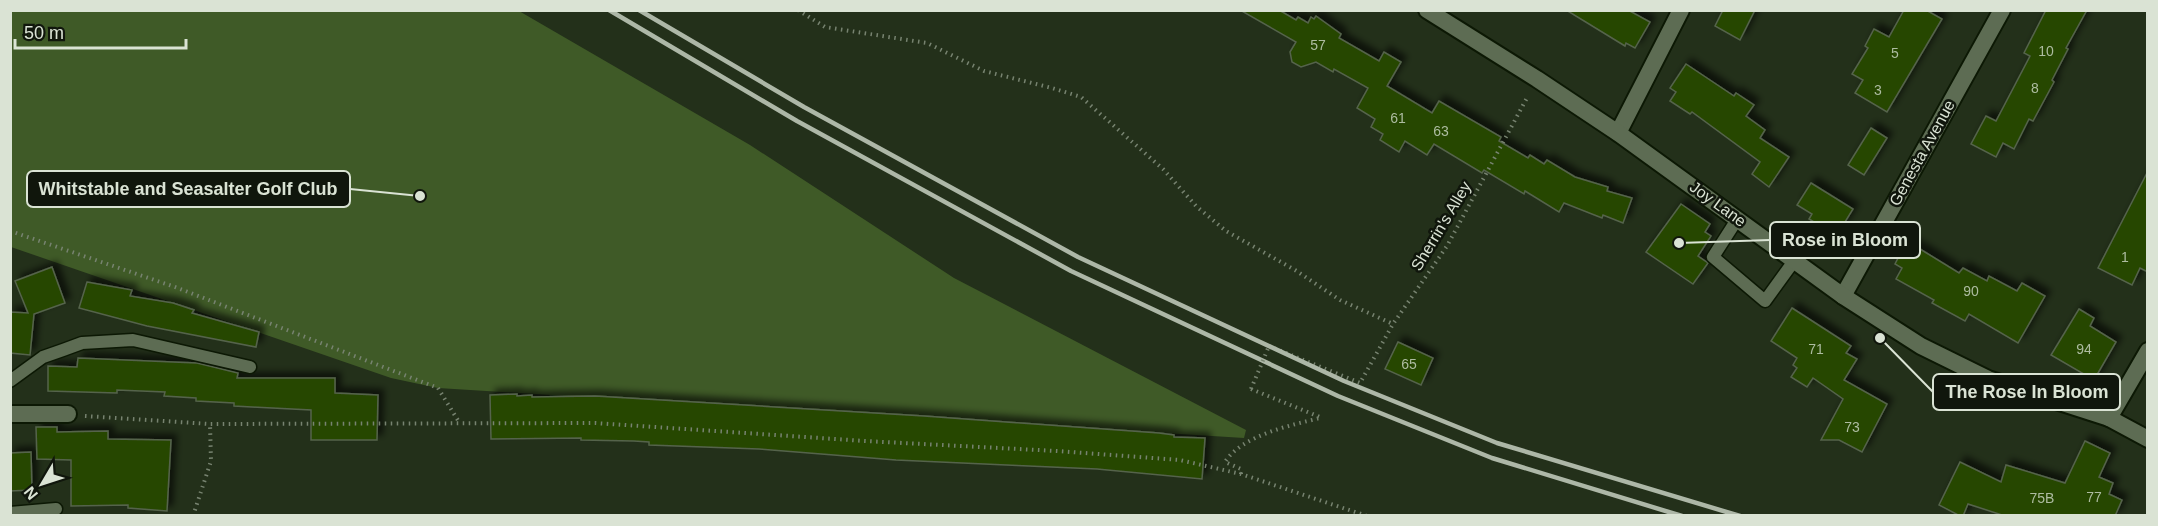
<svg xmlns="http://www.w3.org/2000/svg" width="2158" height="526" font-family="Arial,sans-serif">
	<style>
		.green { fill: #3f5a27 }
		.building { fill: #274602; stroke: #55644b; stroke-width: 1.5; filter: url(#shadow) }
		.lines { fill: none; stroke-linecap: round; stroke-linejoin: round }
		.service-casing { stroke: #0c1804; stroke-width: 15 }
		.minor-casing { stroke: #0c1804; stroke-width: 20 }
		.tertiary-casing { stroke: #0c1804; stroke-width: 20 }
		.path { stroke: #778370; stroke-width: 4; stroke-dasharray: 1.5 4.5; stroke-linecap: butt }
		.service { stroke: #5d6c53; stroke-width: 12 }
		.minor { stroke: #5d6c53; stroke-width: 16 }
		.tertiary { stroke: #5d6c53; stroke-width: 16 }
		.rail { stroke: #adb7a7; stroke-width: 4.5 }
		.path-bridge { stroke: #778370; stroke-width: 4; stroke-dasharray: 1.5 4.5; stroke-linecap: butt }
		.labels { text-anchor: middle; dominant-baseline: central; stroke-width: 5; stroke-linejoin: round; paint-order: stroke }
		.number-label { font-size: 14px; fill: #adbca0 }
		.street-label { font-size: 16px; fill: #dae3d4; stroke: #10160c }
		.leader { fill: none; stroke: #dae3d4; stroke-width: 2 }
		.callout-dot { fill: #dae3d4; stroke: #10160c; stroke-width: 2 }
		.callout { fill: #10160c; stroke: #dae3d4; stroke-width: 2 }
		.callout-label { font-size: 18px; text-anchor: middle; font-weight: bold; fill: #dae3d4 }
	</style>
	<defs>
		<filter id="shadow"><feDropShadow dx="5.5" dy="-5.5" stdDeviation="3" flood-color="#0009"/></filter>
	</defs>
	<rect width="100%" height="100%" fill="#23301a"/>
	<polygon class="green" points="11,11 519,11 750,145 954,278 1246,430 1244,438 438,388 391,378 11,247"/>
	<g class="building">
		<polygon points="1240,10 1279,10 1296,20 1298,17 1308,23 1311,17 1314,19 1316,16 1341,34 1339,38 1379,61 1384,52 1401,62 1387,86 1432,113 1439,101 1501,137 1499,141 1528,158 1530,155 1544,164 1547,160 1575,177 1608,187 1607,191 1632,198 1623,223 1603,215 1602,218 1564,203 1559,212 1525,191 1524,194 1484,170 1482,173 1434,144 1427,155 1405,141 1399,152 1380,140 1383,134 1371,127 1375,119 1357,108 1368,88 1334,69 1333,72 1316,62 1301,67 1292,62 1290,52 1296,42"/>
		<polygon points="1566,10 1628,10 1650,22 1635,48 1626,43 1625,46"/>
		<polygon points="1723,10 1755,10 1740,40 1715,26"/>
		<polygon points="1904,10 1926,10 1942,19 1887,112 1855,93 1863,80 1852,74 1868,48 1865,46 1874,29 1889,37"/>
		<polygon points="2046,10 2087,10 2066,48 2068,49 2052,80 2054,82 2033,121 2029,119 2014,149 2003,143 1996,157 1971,144 1986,116 1996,121 2030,56 2024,53"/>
		<polygon points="1686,64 1734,96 1736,93 1754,105 1746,116 1765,130 1760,138 1789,157 1769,187 1752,174 1760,162 1692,112 1690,114 1670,101 1676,92 1670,88"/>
		<polygon points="1871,128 1887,138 1864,175 1848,165"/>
		<polygon points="2148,171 2148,272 2140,268 2132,285 2098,268"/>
		<polygon points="1811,183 1853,209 1842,227 1838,224 1832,233 1809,219 1812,214 1797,205"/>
		<polygon points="1681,204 1710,224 1705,232 1711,236 1698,256 1708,263 1693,284 1646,252"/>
		<polygon points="1907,241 1959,273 1963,268 1987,281 1989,276 2017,291 2022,283 2045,296 2018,343 1969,314 1965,321 1932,303 1934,300 1896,279 1902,268 1895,264"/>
		<polygon points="52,267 65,303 34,314 30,355 10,353 10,312 28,313 15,281"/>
		<polygon points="87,282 132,290 130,296 173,303 194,310 192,313 259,332 256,347 147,326 79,308"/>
		<polygon points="1792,308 1851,346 1846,353 1857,359 1844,380 1887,404 1862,452 1839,440 1821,440 1843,399 1813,378 1807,387 1791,377 1797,368 1793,365 1797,358 1771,341"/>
		<polygon points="2079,309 2094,318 2090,326 2116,342 2094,380 2051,355"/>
		<polygon points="1398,342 1433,358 1421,385 1385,369"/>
		<polygon points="78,358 197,363 238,373 237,378 335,378 335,393 378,395 377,440 311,440 311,410 234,406 234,403 196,401 196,398 164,396 165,392 117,390 117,393 48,391 48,366 77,367"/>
		<polygon points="517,394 517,396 532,395 532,397 595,396 924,416 1159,433 1174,435 1174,437 1205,438 1202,479 1097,469 896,460 759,449 649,445 649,442 634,441 581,440 581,438 491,439 490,395"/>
		<polygon points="36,427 57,427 57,432 108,431 108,439 171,440 167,511 128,508 128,505 71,506 71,460 37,459"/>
		<polygon points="2085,441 2110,453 2099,477 2113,483 2109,494 2122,500 2115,516 2005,516 1968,504 1963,516 1960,516 1939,505 1960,462 2001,482 2006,465 2065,483"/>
		<polygon points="31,452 32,490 10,491 10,453"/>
	</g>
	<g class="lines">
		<defs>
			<g id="service">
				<polyline points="1738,218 1713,257 1765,301 1794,261"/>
				<polyline points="10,381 43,357 63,350 82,343 133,340 250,367"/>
				<polyline points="10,513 56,509"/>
			</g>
			<g id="minor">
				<polyline points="1618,133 1681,10"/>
				<polyline points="1843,296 2002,10"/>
				<polyline points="10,414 68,414"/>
				<polyline points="2109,418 2148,351"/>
			</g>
			<polyline id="tertiary" points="1427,10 1537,79 1618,133 1843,296 1921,346 1988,379 2109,418 2148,439"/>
		</defs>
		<use href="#service" class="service-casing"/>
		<use href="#minor" class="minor-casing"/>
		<use href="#tertiary" class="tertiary-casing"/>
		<g class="path">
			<polyline points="798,10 825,27 927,43 984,71 1052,88 1081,97 1163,169 1196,206 1226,231 1295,270 1340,300 1393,324"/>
			<polyline points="10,231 175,287 438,388 459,422"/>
			<polyline points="1269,346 1360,383 1393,324 1447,246 1528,96"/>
			<polyline points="1251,389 1320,417"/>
			<polyline points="85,416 210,424 595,423 865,441 1057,451 1180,460 1241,474 1367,516"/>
			<path d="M 1241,474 L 1241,469 L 1225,462 C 1242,435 1292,425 1320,418"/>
			<polyline points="193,516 211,461 210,424"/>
		</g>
		<use href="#service" class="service"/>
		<use href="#minor" class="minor"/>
		<use href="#tertiary" class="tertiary"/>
		<g class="rail">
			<polyline points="609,10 797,121 1071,271 1338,396 1492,458 1682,516"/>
			<polyline points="639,10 804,107 1078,257 1344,381 1497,443 1740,516"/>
		</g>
		<polyline class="path-bridge" points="1251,389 1269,346"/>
	</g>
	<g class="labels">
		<g class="number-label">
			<text x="1318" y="45">57</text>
			<text x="2046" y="51">10</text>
			<text x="1895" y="53">5</text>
			<text x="2035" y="88">8</text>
			<text x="1878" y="90">3</text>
			<text x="1398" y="118">61</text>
			<text x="1441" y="131">63</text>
			<text x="2125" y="257">1</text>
			<text x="1971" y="291">90</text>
			<text x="1816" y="349">71</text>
			<text x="2084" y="349">94</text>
			<text x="1409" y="364">65</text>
			<text x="1852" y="427">73</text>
			<text x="2094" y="497">77</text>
			<text x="2042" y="498">75B</text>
		</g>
		<g class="street-label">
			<text transform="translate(1922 153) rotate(-61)">Genesta Avenue</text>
			<text transform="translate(1718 204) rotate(36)">Joy Lane</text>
			<text transform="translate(1441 226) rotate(-59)">Sherrin's Alley</text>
		</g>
	</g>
	<path class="leader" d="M420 196L350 189M1679 243L1770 240M1880 338L1933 392"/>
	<g class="callout-dot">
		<circle cx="420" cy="196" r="6"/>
		<circle cx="1679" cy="243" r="6"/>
		<circle cx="1880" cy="338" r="6"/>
	</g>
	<g class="callout">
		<rect x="27" y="171" width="323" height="36" rx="6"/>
		<rect x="1770" y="222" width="150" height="36" rx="6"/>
		<rect x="1933" y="374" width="187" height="36" rx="6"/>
	</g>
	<g class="callout-label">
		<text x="188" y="195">Whitstable and Seasalter Golf Club</text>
		<text x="1845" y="246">Rose in Bloom</text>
		<text x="2027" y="398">The Rose In Bloom</text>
	</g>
	<rect width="2158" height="526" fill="none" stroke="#dae3d4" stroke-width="24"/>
	<g transform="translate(42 484) rotate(231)" stroke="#10160c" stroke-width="4.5" paint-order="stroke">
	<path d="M0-4.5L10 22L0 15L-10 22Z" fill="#dae3d4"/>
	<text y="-9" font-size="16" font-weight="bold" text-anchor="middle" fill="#dae3d4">N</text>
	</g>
	<path d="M15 39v9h171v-9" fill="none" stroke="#dae3d4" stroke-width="3"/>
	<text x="24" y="39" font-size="18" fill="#dae3d4" stroke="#10160c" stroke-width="4.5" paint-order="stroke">50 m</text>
</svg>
